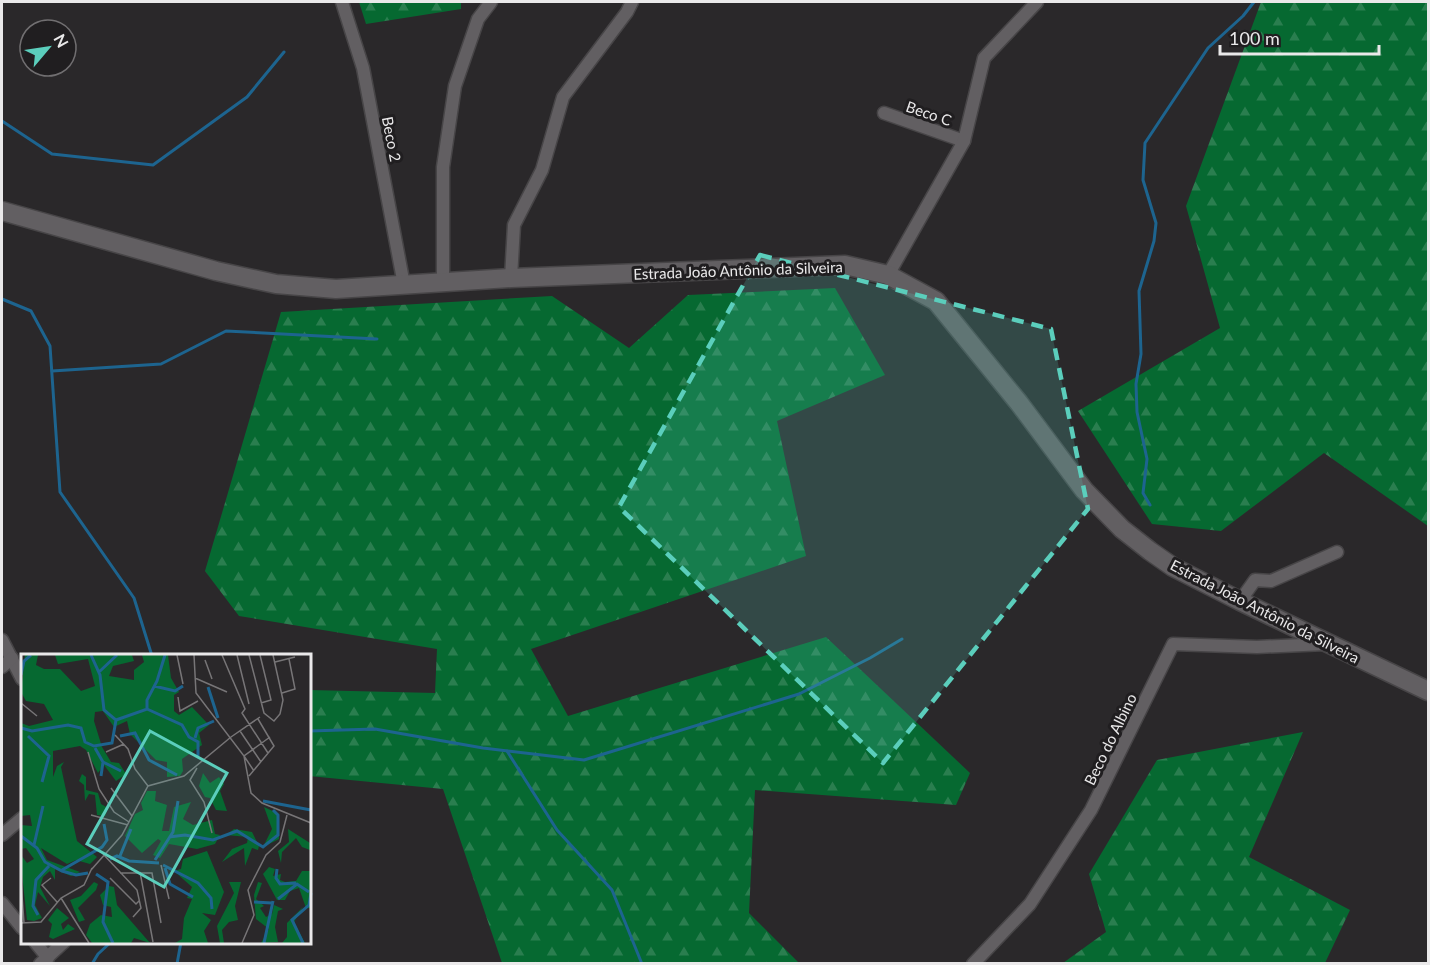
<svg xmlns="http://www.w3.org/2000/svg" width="1430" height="965" font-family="Lato,sans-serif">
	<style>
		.forest { fill: url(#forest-firs) }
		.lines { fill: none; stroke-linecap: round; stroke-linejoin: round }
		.stream { stroke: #1d648f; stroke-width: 3 }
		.street-casing { stroke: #474547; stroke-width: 15 }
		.secondary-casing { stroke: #474547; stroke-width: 21 }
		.street { stroke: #625f62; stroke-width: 12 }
		.secondary { stroke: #625f62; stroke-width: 18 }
		.marked { fill: #5bcebc; fill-opacity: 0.2; stroke: #5bcebc; stroke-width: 4.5; stroke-dasharray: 12 8; stroke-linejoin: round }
		.labels { text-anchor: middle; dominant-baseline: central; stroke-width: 6; stroke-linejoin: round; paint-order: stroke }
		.street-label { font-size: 15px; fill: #eae9ea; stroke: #201e20 }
		.inset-river { fill: none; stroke: #1d648f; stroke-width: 3 }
		.inset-road { fill: none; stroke: #777577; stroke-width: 1.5 }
		.view { fill: #5bcebc; fill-opacity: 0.15; stroke: #5bcebc; stroke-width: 3 }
		.inset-edge { fill: none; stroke: #eae9ea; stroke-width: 3 }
	</style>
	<defs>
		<pattern id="forest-firs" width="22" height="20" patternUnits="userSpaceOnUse" patternTransform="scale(1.5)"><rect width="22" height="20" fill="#066931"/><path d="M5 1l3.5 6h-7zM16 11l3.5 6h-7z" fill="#2a7e4f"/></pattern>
	</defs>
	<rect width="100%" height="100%" fill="#2a282a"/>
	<g class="forest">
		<polygon points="359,2 461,2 461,9 366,24"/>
		<polygon points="1261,2 1428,2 1428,526 1324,453 1221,531 1152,524 1078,411 1220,328 1186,206"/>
		<polygon points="835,288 885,375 777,421 806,556 531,649 568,716 826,637 970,773 956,805 755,790 749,913 799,963 502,963 443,789 309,776 309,690 435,693 437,649 239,616 205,571 281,312 552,296 629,348 688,295"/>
		<polygon points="1303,732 1249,857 1350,910 1325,963 1063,963 1106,932 1089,874 1157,760"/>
	</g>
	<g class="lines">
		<g class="stream">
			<polyline points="2,121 52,154 153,165 247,97 284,52"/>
			<polyline points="2,299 31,311 50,346 60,492 134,598 152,656"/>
			<polyline points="52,371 161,364 226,331 377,339"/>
			<polyline points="1150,505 1143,493 1147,459 1137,412 1136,384 1141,354 1139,291 1154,241 1156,223 1143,180 1145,143 1208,48 1243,16 1254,2"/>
			<polyline points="309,731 375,729 483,748 584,760 799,694 870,658 902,639"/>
			<polyline points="507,751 557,830 612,890 642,964"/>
			<polyline points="92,964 98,954 111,942"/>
			<polyline points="177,964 181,942"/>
		</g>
		<defs>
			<g id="street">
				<polyline points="342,2 363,68 404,285"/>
				<polyline points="884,113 964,141"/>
				<polyline points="888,275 964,141 984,58 1037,2"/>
				<polyline points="511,278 514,225 542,170 563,97 627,12 632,2"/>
				<polyline points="443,282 443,167 455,86 478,19 491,2"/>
				<polyline points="1240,601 1255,580 1271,581 1337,552"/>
				<polyline points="2,640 22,679"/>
				<polyline points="2,667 12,658"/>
				<polyline points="2,835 22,818"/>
				<polyline points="2,903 22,928"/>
				<polyline points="35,942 48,958"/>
				<polyline points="40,964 64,942"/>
				<polyline points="973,964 1030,904 1091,810 1173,644 1257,647 1326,644"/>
			</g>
			<polyline id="secondary" points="2,211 216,271 276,284 336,289 511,278 845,265 888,275 936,301 1019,403 1084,490 1122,529 1150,551 1173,567 1240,601 1428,691"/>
		</defs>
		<use href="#street" class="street-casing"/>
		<use href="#secondary" class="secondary-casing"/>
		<use href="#street" class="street"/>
		<use href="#secondary" class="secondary"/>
	</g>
	<path class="marked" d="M 760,255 L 1051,329 L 1088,509 L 883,763 L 619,507 Z"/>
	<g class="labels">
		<g class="street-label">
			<text transform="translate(929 113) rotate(19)">Beco C</text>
			<text transform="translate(392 139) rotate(79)">Beco 2</text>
			<text transform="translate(738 270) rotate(-2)">Estrada João Antônio da Silveira</text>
			<text transform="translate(1265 611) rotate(27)">Estrada João Antônio da Silveira</text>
			<text transform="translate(1110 739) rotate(-64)">Beco do Albino</text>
		</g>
	</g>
	<g transform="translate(21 654)">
		<rect width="290" height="290" fill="#2a282a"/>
		<path d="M 4,1 L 17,1 L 15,11 L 23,15 L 39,15 L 60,37 L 74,32 L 67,5 L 37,10 L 34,1 L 111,1 L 113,7 L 92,12 L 88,22 L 113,26 L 113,16 L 123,8 L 121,1 L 147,1 L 150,24 L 158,38 L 153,41 L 153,57 L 158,61 L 171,53 L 188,71 L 178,79 L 181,91 L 161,105 L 162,117 L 159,122 L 146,123 L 146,108 L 135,106 L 109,80 L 106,67 L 93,73 L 82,57 L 74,58 L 73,67 L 81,93 L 90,108 L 98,109 L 105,120 L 95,127 L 83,111 L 77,119 L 65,96 L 59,92 L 32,97 L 32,123 L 36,112 L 43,108 L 40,113 L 56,187 L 76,203 L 69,210 L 55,206 L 46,210 L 20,194 L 26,206 L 59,218 L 50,222 L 34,215 L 34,226 L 29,217 L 22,223 L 19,233 L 29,252 L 17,238 L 14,251 L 21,264 L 13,267 L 6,266 L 0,211 L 0,201 L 6,209 L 13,205 L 5,194 L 0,195 L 0,171 L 11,172 L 9,161 L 0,162 L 0,69 L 8,72 L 32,66 L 23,50 L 5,47 L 0,38 ZM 182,119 L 189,129 L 198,123 L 203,130 L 199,137 L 206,157 L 195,156 L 189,144 L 184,143 L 178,132 ZM 61,120 L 65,123 L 65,136 L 77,139 L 80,150 L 87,154 L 84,162 L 76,161 L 74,141 L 68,140 L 64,147 L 63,131 L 58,127 ZM 126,137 L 135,137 L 134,147 L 146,151 L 141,177 L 148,177 L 153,153 L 170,148 L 162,165 L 172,171 L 191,166 L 194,180 L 199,181 L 194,190 L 176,195 L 148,190 L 139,204 L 132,201 L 140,187 L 137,185 L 121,199 L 104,182 L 114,160 L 122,156 L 120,149 ZM 243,153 L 258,160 L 258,185 L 242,193 L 251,175 ZM 213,175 L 231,178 L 238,192 L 237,196 L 231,194 L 224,212 L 223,194 L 201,208 L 211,195 L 226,189 L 227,183 L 205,181 ZM 267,175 L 289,189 L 289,196 L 281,193 L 275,184 L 261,198 L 260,209 L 257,197 L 268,188 ZM 186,197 L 203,238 L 194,261 L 181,259 L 190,266 L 183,277 L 187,289 L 154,289 L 161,285 L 163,264 L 171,245 L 166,244 L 171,233 L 153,217 L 160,215 L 162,205 ZM 248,213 L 254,215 L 252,222 L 260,220 L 259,226 L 264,228 L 275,227 L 281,217 L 289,217 L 289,254 L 285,254 L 278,234 L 269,237 L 264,246 L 256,246 L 242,220 ZM 73,228 L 77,230 L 75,236 L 57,254 L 64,266 L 58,268 L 49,246 L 60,242 ZM 208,228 L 220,228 L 214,252 L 217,266 L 208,268 L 201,276 L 203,289 L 199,289 L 196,272 L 213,239 ZM 237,228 L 241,229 L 235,245 L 243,252 L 239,254 L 245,263 L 251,260 L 253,251 L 262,255 L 257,257 L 254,273 L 257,288 L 240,289 L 248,275 L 235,265 L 233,241 ZM 88,232 L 93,233 L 96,251 L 129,289 L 113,284 L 110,289 L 71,289 L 65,281 L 69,270 L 80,261 L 91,263 L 90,253 L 82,251 L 79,241 ZM 282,253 L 273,268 L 284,289 L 261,289 L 266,283 L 266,269 ZM 36,254 L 48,264 L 40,270 L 42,276 L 47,270 L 54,275 L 32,285 L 28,283 L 31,270 L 27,266 Z" fill="#066931"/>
		<path class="inset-river" d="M 78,18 L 96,1M 0,21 L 3,7 L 10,1M 133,32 L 154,37 L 162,32M 187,33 L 197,64M 126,55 L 126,46 L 136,27 L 144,1M 95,66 L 126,55 L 161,71 L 168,83 L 177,88 L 177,102M 0,74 L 11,77 L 47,71 L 60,74 L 64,88 L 73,92 L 91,89 L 95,66 L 83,56 L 79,21 L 70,1M 7,82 L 28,102 L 21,128M 99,82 L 114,79 L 128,106 L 156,121M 174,84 L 177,74 L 193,67M 74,94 L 82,108 L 80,122M 82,108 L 100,117M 242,147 L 290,156M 0,182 L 16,194 L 24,208 L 41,217 L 55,221 L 67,219M 148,183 L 164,181 L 192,186 L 216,177 L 242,193 L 257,181 L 257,161 L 252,156M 13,191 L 22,152M 99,202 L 110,175M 89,205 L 96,202 L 108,207 L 138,209M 134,206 L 152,178 L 157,147M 142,211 L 177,229 L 190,244 L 191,255M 144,214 L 149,230 L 172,243M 256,215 L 255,224 L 259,230 L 275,229M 41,216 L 81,193 L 86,186 L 83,170M 75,220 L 87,228 L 82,268 L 92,289M 257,245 L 276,230 L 288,238M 233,248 L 251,249M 17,261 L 12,252 L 15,226 L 28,212M 243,289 L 252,247M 282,289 L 271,266 L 288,251 L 290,239"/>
		<path class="inset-road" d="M 156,1 L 162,30M 173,1 L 175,39 L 223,102 L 230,139 L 241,149 L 290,169M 201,1 L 224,55 L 221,59 L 247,99M 216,1 L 228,50M 228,1 L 243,59 L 253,67 L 259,60 L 262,46 L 252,1M 239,1 L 250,46 L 240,49M 184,6 L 191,25M 254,8 L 274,3M 174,24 L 206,38M 261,39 L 274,35 L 268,5M 157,43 L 159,57 L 177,47M 0,49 L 16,62M 219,77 L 240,108M 94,81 L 107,95 L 114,115 L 127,132M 210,83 L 239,63M 67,98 L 78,135 L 93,158 L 108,168M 85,98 L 103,90M 176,114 L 169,126 L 183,148 L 191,179M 233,117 L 223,102 L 249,83M 228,122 L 253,92 L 237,65M 90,134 L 111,162M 70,161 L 107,171M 82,200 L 116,236 L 120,254 L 112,263M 140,211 L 148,245M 70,216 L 101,181 L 127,132 L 163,122 L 210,83M 119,218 L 132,288M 99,219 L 131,219 L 140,269M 30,224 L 21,231 L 36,248M 89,224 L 115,250 L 118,247M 0,227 L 3,269M 40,244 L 68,289M 0,269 L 20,268 L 40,244 L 63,231 L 71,214M 221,289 L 233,261 L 227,236 L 245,201 L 259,188 L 266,161"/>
		<path class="view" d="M 129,77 L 206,119 L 143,233 L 66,190 Z"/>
		<rect width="290" height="290" class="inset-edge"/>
	</g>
	<rect width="1430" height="965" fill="none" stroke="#eae9ea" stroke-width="6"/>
	<g transform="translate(48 48) rotate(61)"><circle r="28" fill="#201e20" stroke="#716f71" stroke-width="1.5"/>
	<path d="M0-4.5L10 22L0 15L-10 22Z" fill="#5bcebc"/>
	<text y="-9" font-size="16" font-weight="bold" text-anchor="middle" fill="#eae9ea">N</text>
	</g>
	<path d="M1220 45v9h159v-9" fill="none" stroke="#eae9ea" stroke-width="3"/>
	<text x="1229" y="45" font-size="18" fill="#eae9ea" stroke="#201e20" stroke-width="4.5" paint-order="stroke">100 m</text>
</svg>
